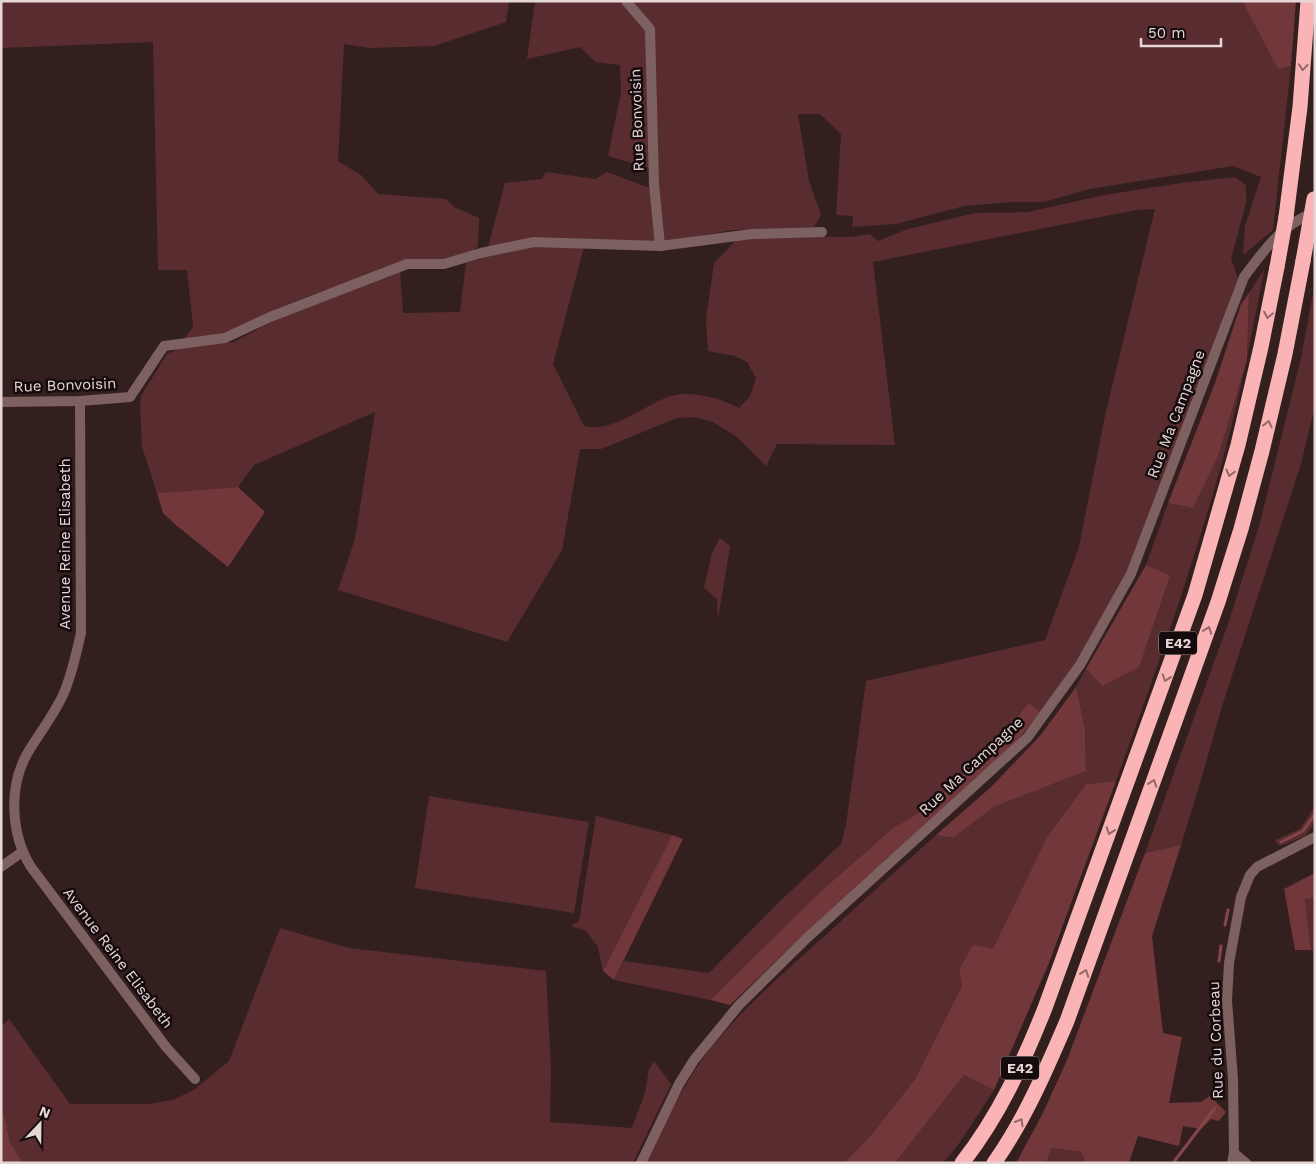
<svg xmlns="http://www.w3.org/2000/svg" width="1316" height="1164" font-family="'Work Sans',sans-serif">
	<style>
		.green { fill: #592d2f }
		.forest { fill: #71373a }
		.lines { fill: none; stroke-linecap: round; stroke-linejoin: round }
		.stream { stroke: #83474a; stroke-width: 3 }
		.minor { stroke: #7d6161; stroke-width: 10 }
		.tertiary { stroke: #7d6161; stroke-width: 10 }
		.motorway { stroke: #fab4b5; stroke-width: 15 }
		.motorway-bridge { stroke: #fab4b5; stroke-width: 15 }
		.oneway { stroke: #936869 }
		.labels { text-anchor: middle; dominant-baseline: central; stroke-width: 5; stroke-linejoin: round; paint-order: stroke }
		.shield { fill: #150b0c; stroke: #a79a9a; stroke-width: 1 }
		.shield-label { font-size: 14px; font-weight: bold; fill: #e6d7d7 }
		.street-label { font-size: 15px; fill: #e6d7d7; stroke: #150b0c }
	</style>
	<rect width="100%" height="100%" fill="#341f1f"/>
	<g class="green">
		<polygon points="1,1 509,1 506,22 434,46 370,48 344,44 338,161 361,175 378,194 446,199 454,207 479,218 478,246 472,253 450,259 416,259 311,295 269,312 229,333 184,339 193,327 187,270 158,270 153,42 1,48"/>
		<polygon points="535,1 621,1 631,10 647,32 652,169 608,156 621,92 620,65 596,62 580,47 527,59"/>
		<polygon points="632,1 1242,1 1278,69 1291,66 1273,230 1243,255 1245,226 1261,177 1233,166 1090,189 1044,202 1012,202 964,206 896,224 852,227 853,216 836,215 841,134 820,114 798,114 809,181 821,215 814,227 732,230 663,242 658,188 652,26"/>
		<polygon points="546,172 595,179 607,172 650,188 657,242 542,237 488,247 505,183 542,179"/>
		<path d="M 1235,177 L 1246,185 L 1246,203 L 1231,259 L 1238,278 L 1139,548 L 1111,606 L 1074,671 L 1040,712 L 1029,703 L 990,749 L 929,807 L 893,828 L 820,892 L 710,1000 L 614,980 L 624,961 L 709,973 L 777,904 L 841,844 L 846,825 L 866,681 L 1045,640 L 1079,547 L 1105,416 L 1155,209 L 1136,210 L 873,262 L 895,445 L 777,444 L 766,466 L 737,437 L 713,422 L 694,417 L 677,418 L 601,449 L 580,449 L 562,550 L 507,642 L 338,590 L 355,539 L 375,412 L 254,465 L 238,487 L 157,493 L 142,447 L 140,406 L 141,396 L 167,354 L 182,347 L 234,342 L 275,320 L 400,270 L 403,313 L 460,312 L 466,263 L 509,251 L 540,245 L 584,247 L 553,364 L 584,426 C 612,434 645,404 671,396 C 690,390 722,398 739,408 L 750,396 L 756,378 L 747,362 L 735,356 L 708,351 L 706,319 L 714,263 L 737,239 L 754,236 L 851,237 L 870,234 L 878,241 L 908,229 L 975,213 L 1028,212 L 1104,195 L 1181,183 Z"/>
		<path d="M 1264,270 C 1252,335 1239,401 1221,466 C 1191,572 1154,677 1116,781 L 1086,784 L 1047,837 L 993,950 L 959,970 L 962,986 L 915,1079 L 873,1133 L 844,1163 L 646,1163 C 663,1127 683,1084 707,1053 C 742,1008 787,970 829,932 C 864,900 900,867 936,835 L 953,838 L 994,807 L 1086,771 L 1085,729 L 1076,687 L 1086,669 L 1102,686 L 1170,575 L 1146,565 L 1168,503 L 1193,508 L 1218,457 L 1247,360 L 1249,293 Z"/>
		<polygon points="1315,283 1315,406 1301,464 1223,703 1201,780 1181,845 1145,853 1229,621 1260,523 1301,358"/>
		<polygon points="720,538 730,546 718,619 717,599 704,588 712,553"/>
		<polygon points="429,796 589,822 574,913 415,888"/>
		<polygon points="1315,806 1315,822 1305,836 1280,846 1275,840 1300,829"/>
		<polygon points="596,816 672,835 603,971 598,947 586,931 571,926 579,921"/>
		<polygon points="1315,898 1315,952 1311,950 1305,899"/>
		<polygon points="280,928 349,948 546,971 551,1069 550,1122 632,1128 645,1093 649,1069 654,1061 671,1084 633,1163 1,1163 1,1026 9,1019 70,1104 149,1104 173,1100 195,1089 229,1061"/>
		<polygon points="964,1075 994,1090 958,1145 943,1163 895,1163"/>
		<polygon points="1050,1148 1081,1152 1086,1163 1046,1163"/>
	</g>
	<g class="forest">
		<polygon points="1242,1 1296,1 1291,66 1278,69"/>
		<polygon points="1249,293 1247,360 1218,457 1193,508 1168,503 1215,383 1241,304"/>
		<polygon points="238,487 265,512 228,567 177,526 163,513 157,493"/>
		<polygon points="1146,565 1170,575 1139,667 1102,686 1086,669"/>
		<polygon points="1076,687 1085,729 1086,771 994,807 953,838 936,835 991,787 1040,736"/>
		<polygon points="1029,703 1040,712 1018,740 801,937 730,1005 710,1000 820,892 893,828 929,807 990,749"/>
		<polygon points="1116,781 1049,963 994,1090 964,1075 895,1163 844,1163 873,1133 915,1079 962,986 959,970 973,945 993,949 1047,837 1086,784"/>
		<polygon points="672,835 683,839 614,980 603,971"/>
		<polygon points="1181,845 1152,936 1163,1033 1182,1037 1169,1103 1201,1102 1210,1096 1226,1112 1219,1121 1211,1119 1201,1129 1183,1126 1179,1146 1138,1136 1129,1162 1086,1163 1081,1152 1051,1148 1046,1163 1016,1163 1042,1115 1067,1060 1145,853"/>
		<polygon points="1315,873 1315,898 1305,899 1311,950 1295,950 1284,889"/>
		<polygon points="1,1102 10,1143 23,1163 1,1163"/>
	</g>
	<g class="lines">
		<g class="stream">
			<polyline points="1281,842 1303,831 1315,814"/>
			<polyline points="1225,925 1228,910"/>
			<polyline points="1219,961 1221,946"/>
			<polyline points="1215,1003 1216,1028"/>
			<polyline points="1173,1163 1215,1108"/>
		</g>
		<g class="minor">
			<polyline points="626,1 650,29 654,184 660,246"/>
			<path d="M 80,401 L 81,633 C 76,654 72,675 63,695 C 53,716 39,734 27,754 C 8,788 11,835 31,867 L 166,1047 L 195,1079"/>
			<polyline points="1,402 80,401 130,397 164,346 225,338 270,317 407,264 444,264 481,253 534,242 660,246 752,234 822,232"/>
			<polyline points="1,867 22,852"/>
			<polyline points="1234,1153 1246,1163"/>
			<path d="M 641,1163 L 679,1084 L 694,1060 L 739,1005 L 807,938 L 1027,738 L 1080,665 L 1131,574 L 1244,277 C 1265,249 1281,225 1315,212"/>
		</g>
		<polyline class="tertiary" points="1232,1163 1234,1153 1233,1079 1227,1001 1229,963 1241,897 1250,875 1257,867 1315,837"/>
		<g class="motorway">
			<polyline points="1286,217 1300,107 1308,1"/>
			<path d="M 962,1163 C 999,1116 1023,1063 1045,1008 L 1195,595 L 1238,445 L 1261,347 L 1277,267"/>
			<path d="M 994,1163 C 1025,1119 1046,1070 1067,1021 L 1218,602 L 1241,529 L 1262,451 L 1285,354 L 1303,261"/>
		</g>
		<g class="motorway-bridge">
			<polyline points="1303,261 1314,199"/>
			<polyline points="1277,267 1286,217"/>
		</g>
	</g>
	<defs><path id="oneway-chevron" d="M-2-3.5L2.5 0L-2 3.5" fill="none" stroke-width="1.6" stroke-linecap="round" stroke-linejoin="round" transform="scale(1.25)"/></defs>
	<g class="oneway">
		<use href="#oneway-chevron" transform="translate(1303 67) rotate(94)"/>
		<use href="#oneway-chevron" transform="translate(1268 315) rotate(101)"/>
		<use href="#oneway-chevron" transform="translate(1268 424) rotate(-77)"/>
		<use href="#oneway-chevron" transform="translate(1230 473) rotate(105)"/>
		<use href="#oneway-chevron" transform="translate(1208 630) rotate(-70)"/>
		<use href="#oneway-chevron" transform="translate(1166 678) rotate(109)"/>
		<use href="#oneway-chevron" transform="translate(1153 783) rotate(-71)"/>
		<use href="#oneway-chevron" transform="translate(1110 831) rotate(110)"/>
		<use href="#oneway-chevron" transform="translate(1085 973) rotate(-70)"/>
		<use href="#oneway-chevron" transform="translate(1020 1122) rotate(-60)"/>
	</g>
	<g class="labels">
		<g class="shield">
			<rect x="1159" y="631.5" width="38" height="23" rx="4"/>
			<rect x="1001" y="1056.5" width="38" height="23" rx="4"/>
		</g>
		<g class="shield-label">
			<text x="1178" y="643">E42</text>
			<text x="1020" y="1068">E42</text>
		</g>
		<g class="street-label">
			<text transform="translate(637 120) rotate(-92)">Rue Bonvoisin</text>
			<text transform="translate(65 385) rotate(-2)">Rue Bonvoisin</text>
			<text transform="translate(1176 414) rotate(-69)">Rue Ma Campagne</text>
			<text transform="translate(65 544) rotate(-90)">Avenue Reine Elisabeth</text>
			<text transform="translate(971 766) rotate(-43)">Rue Ma Campagne</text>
			<text transform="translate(118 958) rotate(53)">Avenue Reine Elisabeth</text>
			<text transform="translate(1216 1040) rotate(-92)">Rue du Corbeau</text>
		</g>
	</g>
	<rect width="1316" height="1164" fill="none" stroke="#e6d7d7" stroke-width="5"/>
	<g transform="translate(40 1124) rotate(22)" stroke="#150b0c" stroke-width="4" paint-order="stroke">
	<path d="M0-4L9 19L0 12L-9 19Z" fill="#e6d7d7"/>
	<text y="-8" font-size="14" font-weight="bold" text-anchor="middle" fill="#e6d7d7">N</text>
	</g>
	<path d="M1141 38v8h80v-8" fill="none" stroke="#e6d7d7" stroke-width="2.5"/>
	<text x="1148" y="38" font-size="15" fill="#e6d7d7" stroke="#150b0c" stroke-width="4" paint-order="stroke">50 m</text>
</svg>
